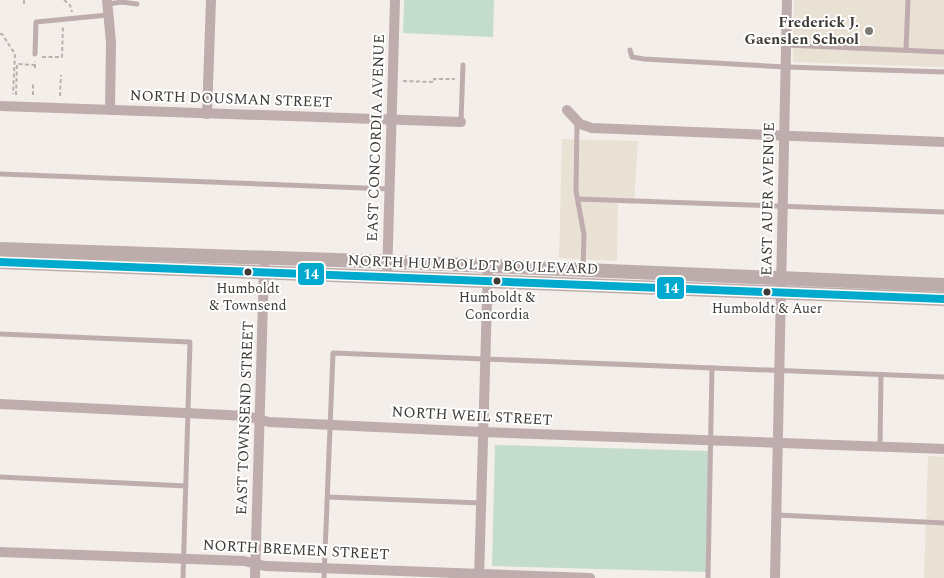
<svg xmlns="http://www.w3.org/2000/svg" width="944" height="578" font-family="Spectral,serif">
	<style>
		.built { fill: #eae1d5 }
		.green { fill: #c4dcce }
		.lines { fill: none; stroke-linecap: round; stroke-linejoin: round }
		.path { stroke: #bcb0af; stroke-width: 2; stroke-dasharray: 4 2.5; stroke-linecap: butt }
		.lane { stroke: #bfadae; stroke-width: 5 }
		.street { stroke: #bfadae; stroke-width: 10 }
		.secondary { stroke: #bdacac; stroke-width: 14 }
		.bus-1-casing { stroke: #fff; stroke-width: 11 }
		.bus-1 { stroke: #00a9ce; stroke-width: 8 }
		.poi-dot { fill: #7d7a75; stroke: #fff; stroke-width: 2 }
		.bus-dot { fill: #3e3b37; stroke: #fff; stroke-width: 2 }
		.labels { text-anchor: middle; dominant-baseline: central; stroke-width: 4; stroke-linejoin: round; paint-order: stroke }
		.bus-label { font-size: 14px; fill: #3e3b37; stroke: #fff }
		.poi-label { font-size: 15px; font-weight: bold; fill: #3e3b37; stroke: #fff; text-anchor: end }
		.street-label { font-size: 15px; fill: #3e3b37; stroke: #fff }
		.line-badge { stroke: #fff; stroke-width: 2 }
		.badge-label { font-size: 14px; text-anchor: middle; font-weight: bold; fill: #fff }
	</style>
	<rect width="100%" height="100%" fill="#f3eee9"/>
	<g class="built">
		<polygon points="794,0 944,0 944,67 793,62"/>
		<polygon points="562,139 638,141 634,204 618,203 617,261 559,258"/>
		<polygon points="928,456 944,457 944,578 924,578"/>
	</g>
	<g class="green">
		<polygon points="404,0 494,0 493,37 403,33"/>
		<polygon points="495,445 709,451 706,572 492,566"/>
	</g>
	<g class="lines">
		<g class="path">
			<polyline points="24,0 24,6"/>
			<polyline points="64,0 70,5 72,12"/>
			<polyline points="0,34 2,34 15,54 13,94"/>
			<polyline points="42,57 62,57 63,25"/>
			<polyline points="35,68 35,61"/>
			<polyline points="403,81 434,82 434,79 455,79"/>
			<polyline points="16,95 17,64 34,65"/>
			<polyline points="33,95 33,83"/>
			<polyline points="60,96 61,75"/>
		</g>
		<g class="lane">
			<polyline points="108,4 122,2 137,4"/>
			<polyline points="786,45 944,52"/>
			<polyline points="630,50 632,57 644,59 786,67 944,72"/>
			<polyline points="906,50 908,0"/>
			<polyline points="35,54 36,22 108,15"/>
			<polyline points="461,122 463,65"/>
			<polyline points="577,122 576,191 584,235 583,269"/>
			<polyline points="0,174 389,189"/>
			<polyline points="578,199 944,212"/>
			<polyline points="0,334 190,342 183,578"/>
			<polyline points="880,447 881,375"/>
			<polyline points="0,477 186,486"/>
			<polyline points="328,497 481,503"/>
			<polyline points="777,515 944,523"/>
			<polyline points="324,578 333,353 944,377"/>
			<polyline points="708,578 712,368"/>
		</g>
		<g class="street">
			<polyline points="107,0 111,42 110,110"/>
			<polyline points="0,106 461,122"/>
			<polyline points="567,110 580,124 592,128 944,142"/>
			<polyline points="207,114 211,0"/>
			<polyline points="387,278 395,0"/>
			<polyline points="0,404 247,416 269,422 483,432 944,449"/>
			<polyline points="0,552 244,561 265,566 590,578"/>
			<polyline points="255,578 264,267"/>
			<polyline points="479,578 488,266"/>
			<polyline points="775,578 787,0"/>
		</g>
		<g class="secondary">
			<polyline points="0,249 395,262 944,285"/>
			<polyline points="0,262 944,299"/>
		</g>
		<defs>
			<polyline id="bus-1" points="0,262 944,299"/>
		</defs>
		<use href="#bus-1" class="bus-1-casing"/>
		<use href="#bus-1" class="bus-1"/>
	</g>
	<circle class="poi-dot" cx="869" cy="31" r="5"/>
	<g class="bus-dot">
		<circle cx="248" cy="272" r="4.5"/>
		<circle cx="497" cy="281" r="4.5"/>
		<circle cx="767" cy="292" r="4.5"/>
	</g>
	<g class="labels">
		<g class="bus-label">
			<text x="248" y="288">Humboldt<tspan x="248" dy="17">&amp; Townsend</tspan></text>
			<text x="497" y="297">Humboldt &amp;<tspan x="497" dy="17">Concordia</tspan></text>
			<text x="767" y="308">Humboldt &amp; Auer</text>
		</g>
		<g class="poi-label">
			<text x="859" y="22">Frederick J.<tspan x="859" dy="17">Gaenslen School</tspan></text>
		</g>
		<g class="street-label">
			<text transform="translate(231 99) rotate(2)">NORTH DOUSMAN STREET</text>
			<text transform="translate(376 138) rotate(-88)">EAST CONCORDIA AVENUE</text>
			<text transform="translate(768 199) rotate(-89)">EAST AUER AVENUE</text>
			<text transform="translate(473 265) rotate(2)">NORTH HUMBOLDT BOULEVARD</text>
			<text transform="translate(472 416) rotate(3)">NORTH WEIL STREET</text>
			<text transform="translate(245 418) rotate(-88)">EAST TOWNSEND STREET</text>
			<text transform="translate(296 550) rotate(3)">NORTH BREMEN STREET</text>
		</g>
	</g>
	<g class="line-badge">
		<rect x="297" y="262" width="28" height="24" rx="5" fill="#00a9ce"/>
		<rect x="656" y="276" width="29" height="24" rx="5" fill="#00a9ce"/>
	</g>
	<g class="badge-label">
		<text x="311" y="279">14</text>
		<text x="671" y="293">14</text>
	</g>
</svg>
